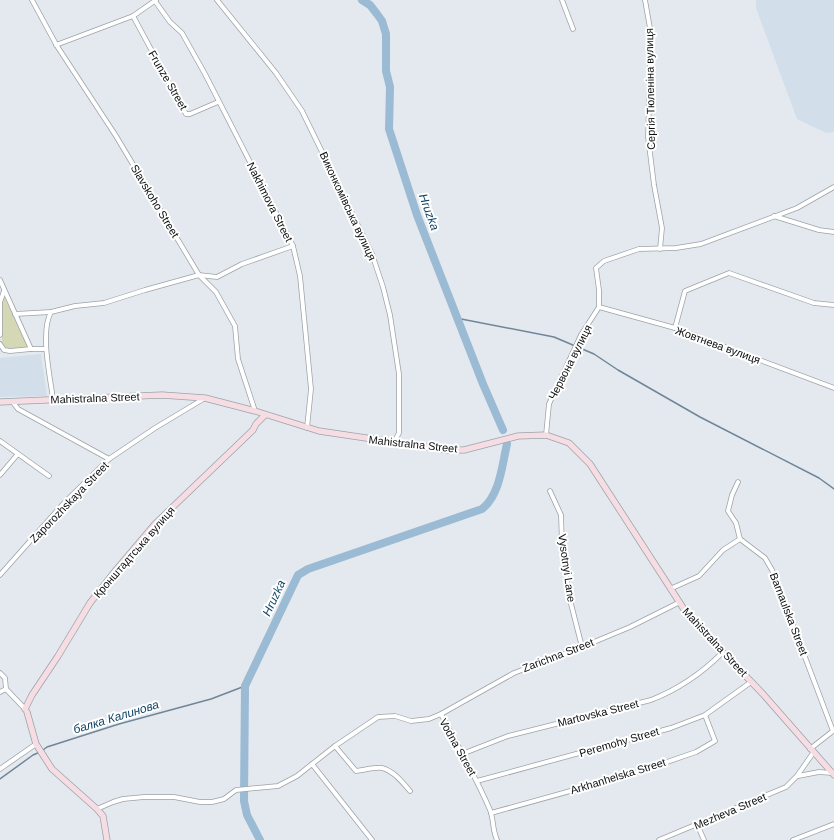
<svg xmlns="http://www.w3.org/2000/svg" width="834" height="840" font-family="Helvetica,sans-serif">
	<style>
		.built { fill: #d2dfea }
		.green { fill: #d5d8b4 }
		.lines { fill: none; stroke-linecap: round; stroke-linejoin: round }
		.stream { stroke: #708698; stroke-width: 1.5 }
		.river { stroke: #9bbad3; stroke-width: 8 }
		.street-casing { stroke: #9da3a8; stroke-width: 5.5 }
		.secondary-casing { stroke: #9da3a8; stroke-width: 7 }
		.street { stroke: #fff; stroke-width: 4 }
		.secondary { stroke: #f6dde3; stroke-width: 5.5 }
		.labels { text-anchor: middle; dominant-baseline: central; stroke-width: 4; stroke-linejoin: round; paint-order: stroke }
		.street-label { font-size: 11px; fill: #0c0e10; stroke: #fff }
		.water-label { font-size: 12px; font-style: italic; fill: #0f4567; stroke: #fff }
	</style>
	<rect width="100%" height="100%" fill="#e3e9ee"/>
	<g class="built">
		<polygon points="756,0 834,0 834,132 826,133 797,119 756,8"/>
		<polygon points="41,354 47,396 0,397 0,358"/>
	</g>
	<path class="green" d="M 4,296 L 28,348 C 19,349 8,352 2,344 L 2,301 Z"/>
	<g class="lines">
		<g class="stream">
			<polyline points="456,318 554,337 594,354 618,370 700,417 819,478 834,489"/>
			<polyline points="43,750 47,747 119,724 211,699 245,686"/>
			<polyline points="0,779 33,755 40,752"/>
		</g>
		<g class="river">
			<polyline points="362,0 370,5 377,14 382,21 386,34 386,71 390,87 389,129 417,215 483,384 503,430"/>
			<path d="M 260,840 L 247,815 L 244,801 L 245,686 L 298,575 L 308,569 L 482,509 C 500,495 502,465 507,444"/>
		</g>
		<defs>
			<g id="street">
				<polyline points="32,0 57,46 116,136 199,275 216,292 235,326 238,359 255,411"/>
				<polyline points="217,0 276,73 302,111 372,254 383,287 390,315 399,374 399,433 394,442"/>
				<polyline points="562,0 573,29"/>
				<polyline points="645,0 651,34 648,137 654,185 662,228 660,249"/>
				<polyline points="155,1 170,22 182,33 205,74 293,246 300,276 311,389 307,428"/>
				<polyline points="133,16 186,114 190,114 218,102"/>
				<polyline points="56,45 133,16 156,0"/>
				<polyline points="774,216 819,230 834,232"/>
				<polyline points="0,280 31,349 46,349"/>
				<polyline points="599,307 675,328 834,388"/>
				<polyline points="15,314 51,312"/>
				<polyline points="675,328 685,291 729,273 814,303 834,305"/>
				<polyline points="0,335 0,302 4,291"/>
				<polyline points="0,344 4,350 10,351 31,349"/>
				<path d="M 53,399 C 50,376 40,332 51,312 L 75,306 L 104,303 L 145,290 L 199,275 L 217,277 L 242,264 L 293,246"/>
				<polyline points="12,401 18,409 109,459"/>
				<polyline points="546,435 549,404 581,335 599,307 599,290 596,268 604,261 639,249 676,248 701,244 797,208 834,187"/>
				<polyline points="0,441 49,476"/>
				<polyline points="0,475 17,455"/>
				<polyline points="738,482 732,495 728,511 736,523 740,539 765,558 772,570 833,731 810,749"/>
				<polyline points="550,491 561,515 562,545 569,596 582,647"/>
				<polyline points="0,575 63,504 109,459 155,428 205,398"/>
				<polyline points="670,589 699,576 723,550 740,539"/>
				<polyline points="0,673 5,678 6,689 26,710"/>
				<polyline points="0,692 6,689"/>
				<path d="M 441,714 C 458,746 476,777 490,810 C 494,820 492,829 497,840"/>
				<path d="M 335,746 L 356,771 C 364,770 375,767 382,768 C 394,771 403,783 410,791"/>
				<path d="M 462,754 L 508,736 L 651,700 C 679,689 701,674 722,653"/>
				<polyline points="312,764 372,840"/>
				<polyline points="0,769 36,744"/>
				<polyline points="798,776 819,772 832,773"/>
				<polyline points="477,781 671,728 705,715 751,682"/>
				<polyline points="97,809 113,802 123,799 144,797 174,797 200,802 212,802 224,799 236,790 278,786 297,776 335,746 378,717 395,716 411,721 429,719 441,714 514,673 582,647 630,627 678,603"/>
				<polyline points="491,813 635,773 696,752 715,741 705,715"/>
				<polyline points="697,824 704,840"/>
				<polyline points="659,840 786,787 797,776 813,753"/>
				<polyline points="793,840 834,824"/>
			</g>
			<g id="secondary">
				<polyline points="0,402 162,395 205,398 255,411 319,431 447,450 464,450 518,436 546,435 569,443 590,464 689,617 763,694 834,775"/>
				<polyline points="25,709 32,695 58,656 90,603 116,570 155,524 253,430 256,424 265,415"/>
				<polyline points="27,712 36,744 52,769 97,809 103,816 107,840"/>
			</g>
		</defs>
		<use href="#street" class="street-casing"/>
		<use href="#secondary" class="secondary-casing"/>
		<use href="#street" class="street"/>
		<use href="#secondary" class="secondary"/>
	</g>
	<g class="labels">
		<g class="street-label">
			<text transform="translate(168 80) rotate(60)">Frunze Street</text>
			<text transform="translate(650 89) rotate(-91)">Сергія Тюленіна вулиця</text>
			<text transform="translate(155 201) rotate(59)">Slavskoho Street</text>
			<text transform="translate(270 202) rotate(63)">Nakhimova Street</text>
			<text transform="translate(348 206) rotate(65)">Виконкомівська вулиця</text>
			<text transform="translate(718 345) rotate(20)">Жовтнева вулиця</text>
			<text transform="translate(570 362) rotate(-63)">Червона вулиця</text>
			<text transform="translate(95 398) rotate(-2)">Mahistralna Street</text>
			<text transform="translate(413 444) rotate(6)">Mahistralna Street</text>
			<text transform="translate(69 502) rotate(-46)">Zaporozhskaya Street</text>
			<text transform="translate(134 552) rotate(-49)">Кронштадтська вулиця</text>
			<text transform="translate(567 568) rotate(82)">Vysotnyi Lane</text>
			<text transform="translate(789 614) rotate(69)">Barnaulska Street</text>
			<text transform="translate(715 642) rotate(47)">Mahistralna Street</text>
			<text transform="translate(558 655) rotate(-21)">Zarichna Street</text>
			<text transform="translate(598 713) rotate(-14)">Martovska Street</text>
			<text transform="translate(619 742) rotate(-16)">Peremohy Street</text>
			<text transform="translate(458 747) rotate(61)">Vodna Street</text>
			<text transform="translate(618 776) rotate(-17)">Arkhanhelska Street</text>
			<text transform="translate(730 811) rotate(-23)">Mezheva Street</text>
		</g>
		<g class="water-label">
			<text transform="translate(429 212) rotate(70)">Hruzka</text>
			<text transform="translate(274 598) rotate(-65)">Hruzka</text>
			<text transform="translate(116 717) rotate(-17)">балка Калинова</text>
		</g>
	</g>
</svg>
